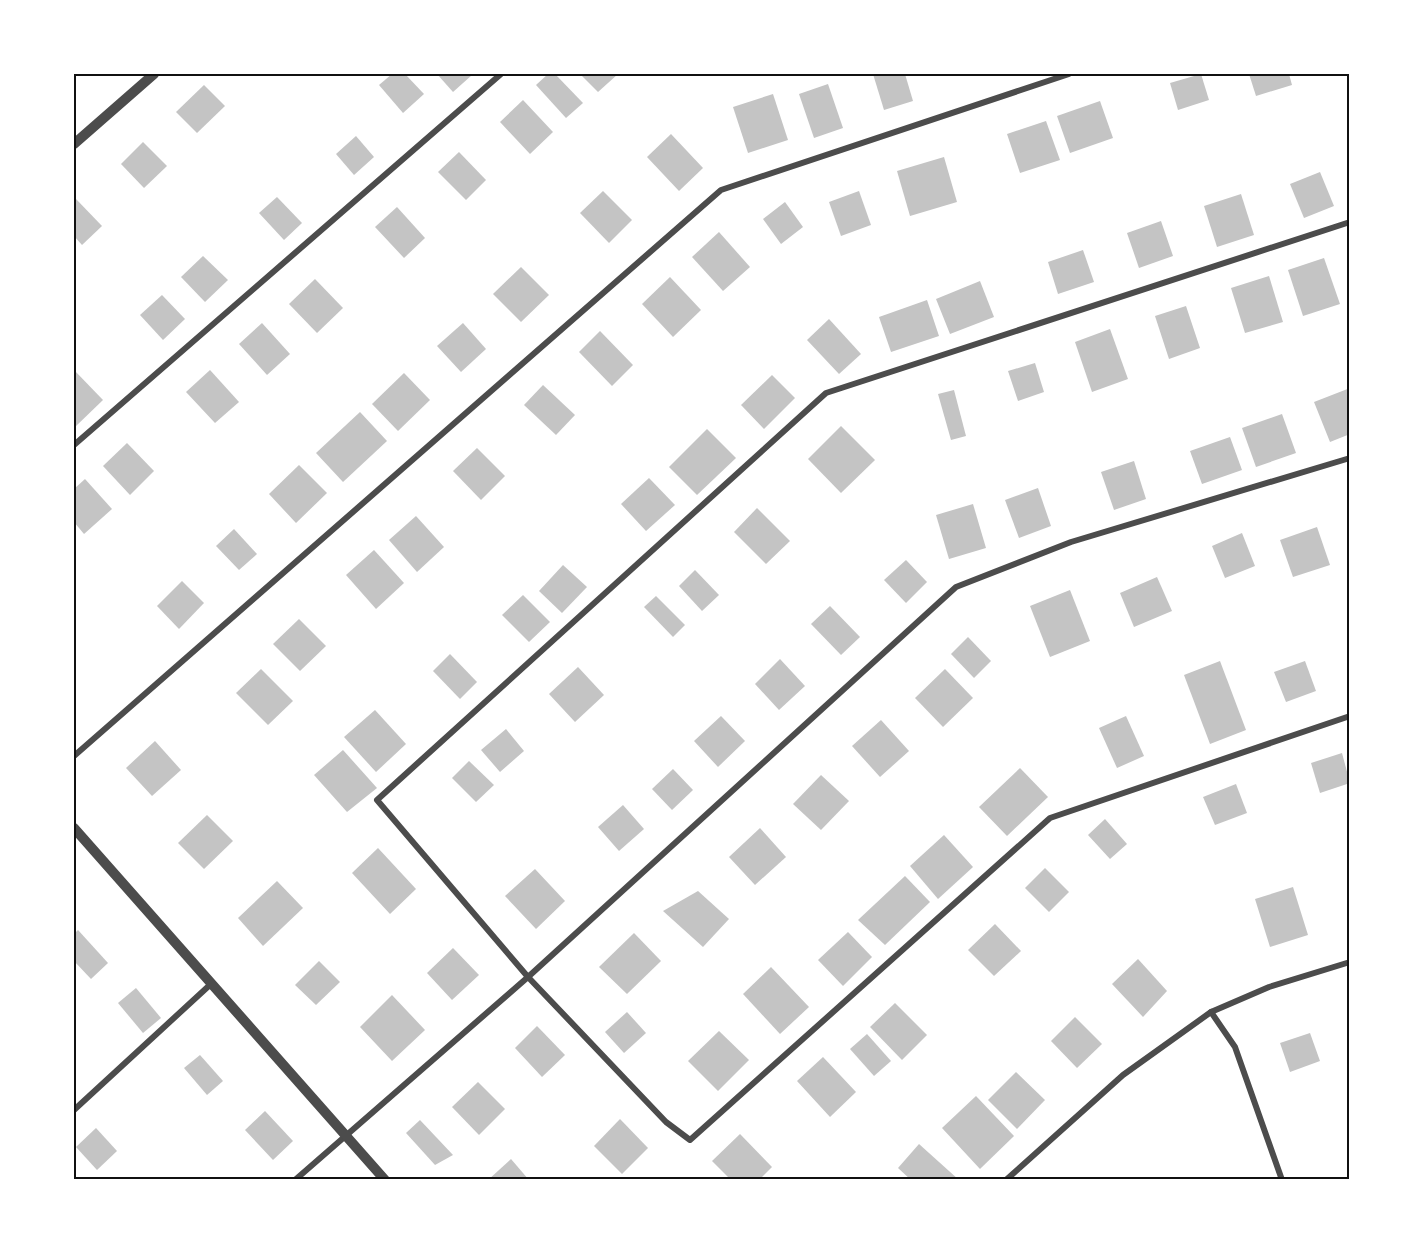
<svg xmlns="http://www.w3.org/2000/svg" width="1423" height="1253" font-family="'Fira Sans',sans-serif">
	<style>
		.building { fill: #c4c4c4 }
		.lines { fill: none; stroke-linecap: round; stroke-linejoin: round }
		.minor { stroke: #4c4c4c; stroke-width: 6 }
		.tertiary { stroke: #4c4c4c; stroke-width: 10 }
		.neatline { fill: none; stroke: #111; stroke-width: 2 }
	</style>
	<rect width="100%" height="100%" fill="#fff"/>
	<g class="building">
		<polygon points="392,74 405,74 424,94 403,113 379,85"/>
		<polygon points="437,74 470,74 472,75 453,92"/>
		<polygon points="548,74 555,74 583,103 566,118 536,85"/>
		<polygon points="580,74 618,74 598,92"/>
		<polygon points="873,74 905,74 913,101 884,110"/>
		<polygon points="1201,74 1209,100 1178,110 1170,83"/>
		<polygon points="1249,74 1289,74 1292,85 1256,96"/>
		<polygon points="828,84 843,128 814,138 799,94"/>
		<polygon points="204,85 225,106 197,133 176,112"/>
		<polygon points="773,94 788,140 748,153 733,107"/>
		<polygon points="523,100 553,132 530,154 500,122"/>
		<polygon points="1100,101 1113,138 1070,153 1057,116"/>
		<polygon points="1046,121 1060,160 1020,173 1007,134"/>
		<polygon points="671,134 703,168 679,191 647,157"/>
		<polygon points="356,136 374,157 354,175 336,154"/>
		<polygon points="143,142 167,166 144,188 121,164"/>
		<polygon points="459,152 486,180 466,200 438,172"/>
		<polygon points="944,157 957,202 910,216 897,171"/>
		<polygon points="1320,172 1334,206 1304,218 1290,184"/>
		<polygon points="603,191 632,220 609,243 580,213"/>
		<polygon points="859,191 871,225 841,236 829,202"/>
		<polygon points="1241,194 1254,235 1217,247 1204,206"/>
		<polygon points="277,197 302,223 284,240 259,213"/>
		<polygon points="76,199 102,226 82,245 74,236 74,202"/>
		<polygon points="785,202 803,227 781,244 763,219"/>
		<polygon points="397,207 425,238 404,258 375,227"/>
		<polygon points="1161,221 1173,256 1139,268 1127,233"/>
		<polygon points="719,232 750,267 723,291 692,257"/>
		<polygon points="1083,250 1094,282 1058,294 1048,262"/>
		<polygon points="203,256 228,280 205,302 181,277"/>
		<polygon points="1324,258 1340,304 1303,316 1288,270"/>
		<polygon points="521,267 549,295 521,322 493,294"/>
		<polygon points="1269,276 1283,322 1245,333 1231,288"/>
		<polygon points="670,277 701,310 673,337 642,304"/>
		<polygon points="315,279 343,308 317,333 289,304"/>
		<polygon points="980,281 994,317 950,334 936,299"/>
		<polygon points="162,295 185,319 163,340 140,315"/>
		<polygon points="927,300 939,336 891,352 879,317"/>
		<polygon points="1186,306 1200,348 1169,359 1155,316"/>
		<polygon points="829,319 861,354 839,374 807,340"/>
		<polygon points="262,323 290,354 267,375 239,344"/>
		<polygon points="463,323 486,349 461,372 437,346"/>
		<polygon points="1110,329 1128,379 1092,392 1075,342"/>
		<polygon points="600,331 633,365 612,386 579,352"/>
		<polygon points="1035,363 1044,392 1018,401 1008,371"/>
		<polygon points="74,370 103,400 75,427 74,425"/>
		<polygon points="210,370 239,402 215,423 186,392"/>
		<polygon points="404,373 430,400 398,431 372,404"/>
		<polygon points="772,375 795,398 764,429 741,405"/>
		<polygon points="543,385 575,415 556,435 524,405"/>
		<polygon points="1350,388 1350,434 1330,442 1314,402"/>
		<polygon points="954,390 966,436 951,440 938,394"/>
		<polygon points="360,412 387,441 343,482 316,453"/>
		<polygon points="1282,414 1296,453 1256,467 1242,428"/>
		<polygon points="841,426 875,460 841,493 808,459"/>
		<polygon points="707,429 736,458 697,495 669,467"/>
		<polygon points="1230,437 1242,470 1202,484 1190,451"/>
		<polygon points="127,443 154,471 130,495 103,466"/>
		<polygon points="477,448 505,476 481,500 453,471"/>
		<polygon points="1134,461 1146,499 1114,510 1101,472"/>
		<polygon points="299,465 327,493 296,523 269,494"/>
		<polygon points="649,478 675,505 646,531 621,504"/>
		<polygon points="85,479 112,509 84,534 74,522 74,489"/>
		<polygon points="1038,488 1051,526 1019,538 1005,500"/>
		<polygon points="973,504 986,548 949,559 936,515"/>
		<polygon points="757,508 790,541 766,564 734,532"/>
		<polygon points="416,516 444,547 417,572 389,540"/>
		<polygon points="1317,527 1330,565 1293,577 1280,540"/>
		<polygon points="234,529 257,554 239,570 216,546"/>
		<polygon points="1242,533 1255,566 1225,578 1212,546"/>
		<polygon points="374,550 404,583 376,609 346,575"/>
		<polygon points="906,560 927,582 906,603 884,580"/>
		<polygon points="563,565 587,587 562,613 539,591"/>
		<polygon points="695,570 719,595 702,611 679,586"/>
		<polygon points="1157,577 1172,611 1134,627 1120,593"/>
		<polygon points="182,581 204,603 179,629 157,606"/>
		<polygon points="1070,590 1090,641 1050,657 1030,606"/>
		<polygon points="523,595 550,622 529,642 502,615"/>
		<polygon points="656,596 685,625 673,637 644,607"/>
		<polygon points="830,606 860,637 841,655 811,624"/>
		<polygon points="299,619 326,646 300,671 273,644"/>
		<polygon points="968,637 991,661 974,678 951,654"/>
		<polygon points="450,654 477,682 460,699 433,671"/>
		<polygon points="780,659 805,686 779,710 755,684"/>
		<polygon points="1220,661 1246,730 1210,744 1184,675"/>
		<polygon points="1305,661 1316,691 1286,702 1274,672"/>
		<polygon points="578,667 604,695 575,722 549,694"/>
		<polygon points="261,669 293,701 268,725 236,693"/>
		<polygon points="945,669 973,698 943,727 915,698"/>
		<polygon points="375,710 406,744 376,772 344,737"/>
		<polygon points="721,716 745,741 718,767 694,741"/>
		<polygon points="1126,716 1144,756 1117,768 1099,728"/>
		<polygon points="881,720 909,751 880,777 852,746"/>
		<polygon points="506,729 524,751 500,772 481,750"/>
		<polygon points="155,741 181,770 152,796 126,768"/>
		<polygon points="343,750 377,788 347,812 314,775"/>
		<polygon points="1342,753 1350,783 1320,793 1311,763"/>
		<polygon points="469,761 494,785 476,802 452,778"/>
		<polygon points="1020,768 1048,797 1007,836 979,807"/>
		<polygon points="673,769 693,790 672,810 652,789"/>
		<polygon points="821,775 849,801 821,830 793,804"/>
		<polygon points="1236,784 1247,813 1215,825 1203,797"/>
		<polygon points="623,805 644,829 619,851 598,827"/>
		<polygon points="207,815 233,841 204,869 178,843"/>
		<polygon points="1105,819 1127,844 1110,859 1088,835"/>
		<polygon points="760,828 786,857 755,885 729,857"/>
		<polygon points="944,835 973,867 938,899 910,866"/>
		<polygon points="378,848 416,889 390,914 352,873"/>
		<polygon points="1045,868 1069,892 1049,912 1025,888"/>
		<polygon points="535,869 565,901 536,929 505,896"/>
		<polygon points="905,876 930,902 885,945 858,920"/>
		<polygon points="277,881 303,908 263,946 238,918"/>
		<polygon points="1293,887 1308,935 1270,947 1255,899"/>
		<polygon points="698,891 729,919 703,947 663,911"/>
		<polygon points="995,924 1021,951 994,976 968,950"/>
		<polygon points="78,930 108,963 91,979 74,961 74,934"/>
		<polygon points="848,932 872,957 843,986 818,960"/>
		<polygon points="634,933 661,961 627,994 599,967"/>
		<polygon points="453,948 479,975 452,1000 427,973"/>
		<polygon points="1138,959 1167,991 1143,1017 1112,984"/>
		<polygon points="319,961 340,982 316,1005 295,985"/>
		<polygon points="771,967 809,1007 780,1034 743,994"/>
		<polygon points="136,988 161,1018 143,1033 118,1003"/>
		<polygon points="392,995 425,1030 392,1061 360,1027"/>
		<polygon points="895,1003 927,1035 902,1060 870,1027"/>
		<polygon points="627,1012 646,1033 624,1053 605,1032"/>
		<polygon points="1075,1017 1102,1044 1077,1068 1051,1041"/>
		<polygon points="537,1026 565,1055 542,1077 515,1048"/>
		<polygon points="719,1031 749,1060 718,1091 688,1061"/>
		<polygon points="1310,1033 1320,1061 1290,1072 1280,1043"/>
		<polygon points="867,1034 891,1061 874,1076 850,1049"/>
		<polygon points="200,1055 223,1081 207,1095 184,1068"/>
		<polygon points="823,1057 856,1092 830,1117 797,1081"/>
		<polygon points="1016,1072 1045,1100 1017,1129 988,1100"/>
		<polygon points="478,1082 505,1109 479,1135 452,1107"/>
		<polygon points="976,1096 1014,1136 980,1169 942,1128"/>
		<polygon points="265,1111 293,1141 273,1160 245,1130"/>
		<polygon points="620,1119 648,1148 622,1174 594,1146"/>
		<polygon points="420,1120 453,1155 435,1165 406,1133"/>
		<polygon points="96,1128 117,1151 97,1170 76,1147"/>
		<polygon points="740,1134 772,1167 759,1180 731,1180 712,1161"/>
		<polygon points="919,1144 959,1180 911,1180 898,1168"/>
		<polygon points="511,1159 529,1180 488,1180"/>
	</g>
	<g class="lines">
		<g class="minor">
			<polyline points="1350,222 826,393 377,800 528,977 666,1122 690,1140 1050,818 1350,716"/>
			<polyline points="74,445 501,74"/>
			<polyline points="74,756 721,190 1069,74"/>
			<polyline points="1211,1012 1235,1047 1282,1180"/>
			<polyline points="74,1110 212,983"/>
			<polyline points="295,1180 528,977 956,587 1071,542 1350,458"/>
			<polyline points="1006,1180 1123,1075 1211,1012 1269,987 1350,962"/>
		</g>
		<g class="tertiary">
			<polyline points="74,144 154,74"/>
			<polyline points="74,828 385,1180"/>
		</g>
	</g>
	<rect width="1423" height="1253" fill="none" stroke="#ffffff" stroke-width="150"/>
	<rect x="75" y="75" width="1273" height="1103" class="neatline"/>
</svg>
